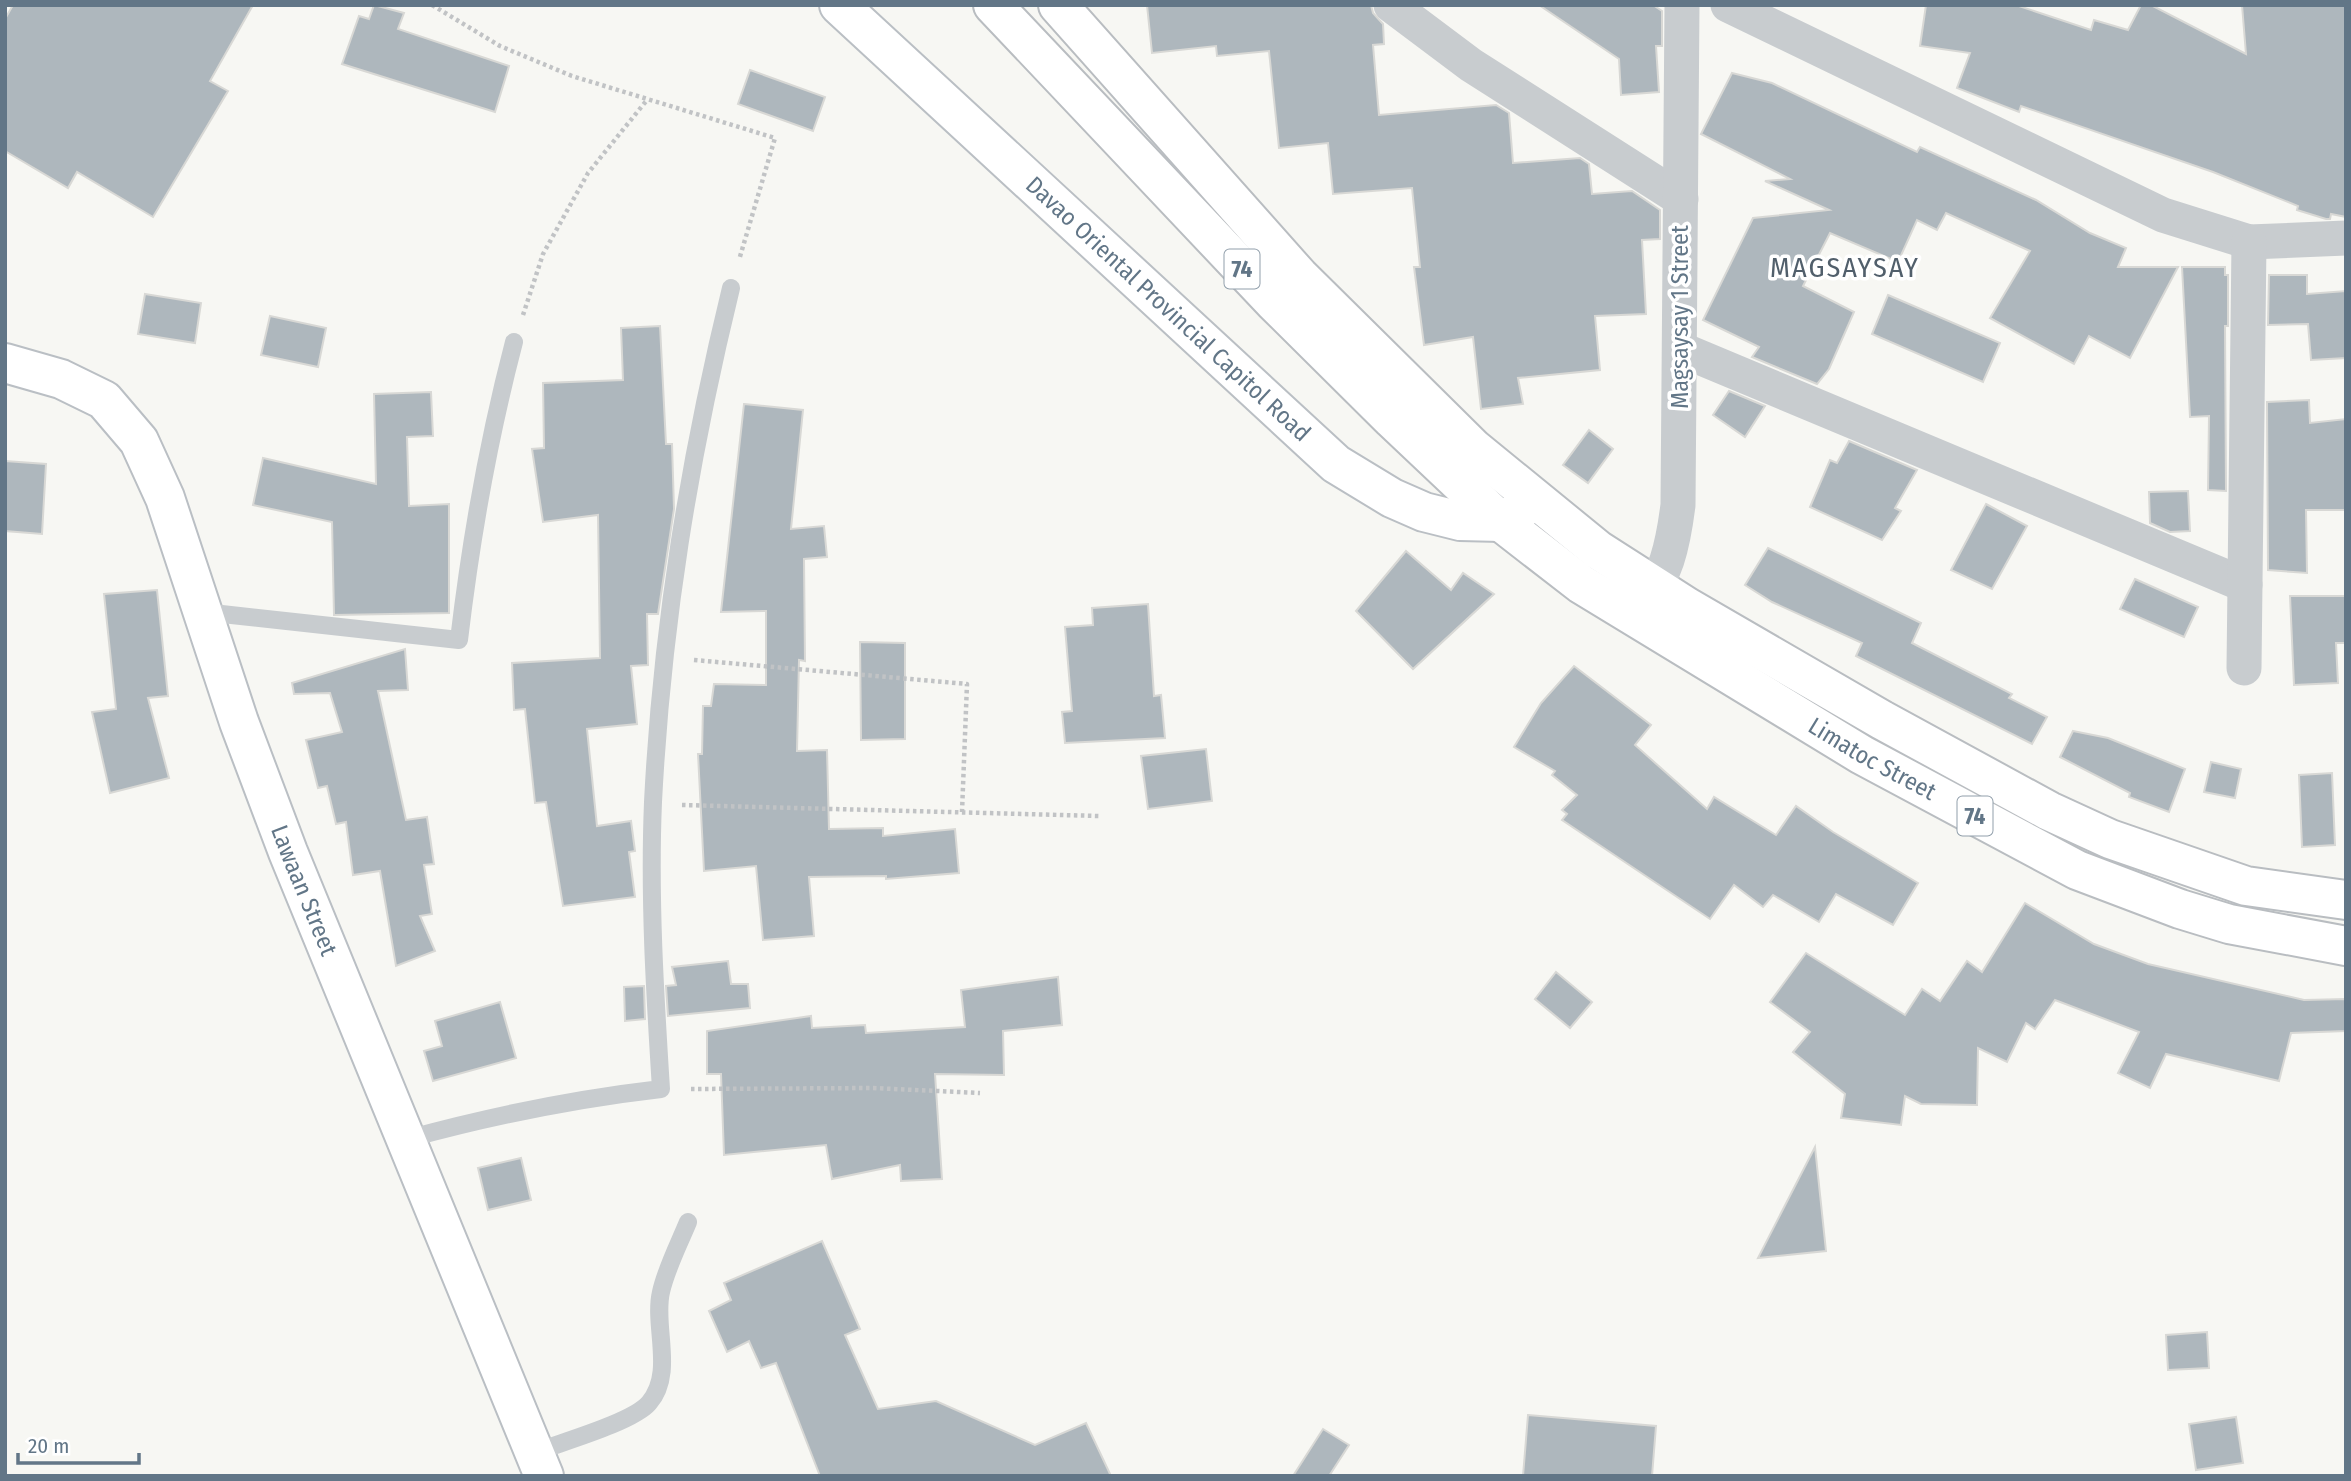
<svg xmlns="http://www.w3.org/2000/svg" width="2351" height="1481" font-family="'Fira Sans Condensed',sans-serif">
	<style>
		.building { fill: #aeb7bd; stroke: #d8d8d5; stroke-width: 2 }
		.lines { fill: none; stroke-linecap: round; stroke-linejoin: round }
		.secondary-casing { stroke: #babfc4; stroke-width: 42 }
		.primary-casing { stroke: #b9bdc1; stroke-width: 42 }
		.path { stroke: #c1c3c5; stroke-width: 4.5; stroke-dasharray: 3.5 3.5; stroke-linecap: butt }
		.lane { stroke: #c8cccf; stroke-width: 18 }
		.street { stroke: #c8cccf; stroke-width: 35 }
		.secondary { stroke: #fff; stroke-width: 38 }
		.primary { stroke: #fff; stroke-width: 38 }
		.labels { text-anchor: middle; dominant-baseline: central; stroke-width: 7; stroke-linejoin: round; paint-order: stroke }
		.shield { fill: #fff; stroke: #919fab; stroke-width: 2 }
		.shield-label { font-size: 23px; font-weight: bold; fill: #627687 }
		.street-label { font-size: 24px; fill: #627687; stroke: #fff }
		.quarter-label { font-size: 28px; letter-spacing: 2px; fill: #515f6b; stroke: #fff }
	</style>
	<rect width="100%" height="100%" fill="#f7f7f3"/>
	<g class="building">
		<polygon points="13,5 253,5 210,81 228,91 153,217 77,172 68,188 5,151 5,19"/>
		<polygon points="374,5 404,13 398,29 509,66 495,112 342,64 359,16 369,19"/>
		<polygon points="1147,5 1371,5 1373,13 1383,24 1384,44 1373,45 1379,115 1496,105 1509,113 1513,163 1580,158 1589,164 1592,194 1632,191 1660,210 1660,239 1642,240 1646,314 1595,316 1600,370 1518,378 1523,404 1481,409 1473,337 1424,345 1414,267 1420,267 1412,188 1333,194 1328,143 1279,148 1269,51 1217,56 1216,46 1152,53"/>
		<polygon points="1539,5 1653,5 1662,11 1662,46 1656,46 1659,92 1621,95 1619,59"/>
		<polygon points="1926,5 2016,5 2091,30 2094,20 2128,30 2141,5 2151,5 2246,54 2242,5 2346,5 2346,217 2331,214 2330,219 2326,219 2297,210 2298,206 2213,172 2021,106 2019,112 1957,88 1970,53 1920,46"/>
		<polygon points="750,70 825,97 813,131 738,104"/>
		<polygon points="1732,73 1772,83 1917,152 1920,147 2036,200 2090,233 2126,248 2118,267 2178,267 2130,358 2089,336 2074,364 1990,318 2030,251 1946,213 1937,230 1917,220 1898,262 1830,233 1803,286 1854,312 1829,369 1817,384 1752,357 1759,347 1703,320 1753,218 1829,210 1765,181 1790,179 1701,134"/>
		<polygon points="2182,267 2225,267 2225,275 2228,275 2228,326 2225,326 2226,491 2208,490 2209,416 2190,417"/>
		<polygon points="2269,275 2307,275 2307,294 2346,291 2346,358 2311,360 2308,324 2268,325"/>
		<polygon points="145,294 201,303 195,343 138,334"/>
		<polygon points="1888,295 2000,343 1983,382 1872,334"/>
		<polygon points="270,316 326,328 318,367 261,355"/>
		<polygon points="660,326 666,444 672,444 674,509 658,614 647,614 648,665 631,666 637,724 587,729 597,826 631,821 635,851 629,852 635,897 563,906 546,802 535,803 525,709 514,710 512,663 600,658 598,515 543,522 532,449 544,448 543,383 623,380 621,328"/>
		<polygon points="1729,391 1765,406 1745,437 1713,415"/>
		<polygon points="431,392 433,436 407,437 409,506 449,504 449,613 334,615 332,522 253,505 263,458 376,484 374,394"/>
		<polygon points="2309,400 2310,423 2346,419 2346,510 2306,510 2307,573 2268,570 2267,402"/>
		<polygon points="744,404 803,410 791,529 824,526 827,557 804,559 805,661 799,660 797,751 827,750 829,829 883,828 883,836 955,829 959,873 886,879 886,876 809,877 814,936 763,940 756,866 704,871 698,754 702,754 703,706 711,706 714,684 766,685 766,611 721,612"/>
		<polygon points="1589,430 1613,449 1588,483 1563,465"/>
		<polygon points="1849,441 1917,470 1895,508 1901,511 1882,540 1810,507 1830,460 1837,463"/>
		<polygon points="5,461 46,464 42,534 5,531"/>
		<polygon points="2188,491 2190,531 2170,532 2150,523 2149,492"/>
		<polygon points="1986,504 2027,526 1992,589 1951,570"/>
		<polygon points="1768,548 1921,623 1912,643 2012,694 2009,698 2047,717 2032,744 1856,656 1862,643 1772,602 1745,585"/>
		<polygon points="1406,551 1451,590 1463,573 1494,594 1413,669 1356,611"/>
		<polygon points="2135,579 2198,607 2184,637 2120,609"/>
		<polygon points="157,590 168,696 148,698 169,778 110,793 92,712 116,709 104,594"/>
		<polygon points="2290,596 2346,596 2346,643 2336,643 2338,683 2294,685"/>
		<polygon points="1148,604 1154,696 1161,695 1165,738 1065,743 1062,712 1072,711 1065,627 1093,625 1092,608"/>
		<polygon points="860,642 905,643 905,739 861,740"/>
		<polygon points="405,649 408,690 378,691 406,820 427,817 434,864 424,865 432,914 420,916 435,951 396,966 380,871 353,875 346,822 336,824 327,786 318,788 306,740 342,732 330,693 294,694 292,683"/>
		<polygon points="1574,666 1651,725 1635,745 1707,809 1714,797 1776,835 1796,806 1833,832 1918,883 1893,925 1836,894 1819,922 1773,895 1763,907 1734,885 1710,919 1562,820 1567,814 1562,810 1577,795 1552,775 1555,771 1514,747 1541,703"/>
		<polygon points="2073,731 2108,738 2185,769 2169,812 2129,797 2130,793 2060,757"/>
		<polygon points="1206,749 1212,801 1148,809 1141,756"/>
		<polygon points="2211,762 2241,769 2235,798 2204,792"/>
		<polygon points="2332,773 2335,845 2302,847 2299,775"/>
		<polygon points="2025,903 2094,944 2148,964 2304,1000 2346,999 2346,1031 2291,1033 2279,1081 2166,1054 2150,1088 2118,1073 2139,1032 2055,1000 2035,1029 2026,1023 2007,1062 1978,1048 1977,1105 1921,1104 1905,1096 1901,1125 1841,1118 1845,1094 1793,1052 1810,1032 1770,1002 1806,953 1905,1015 1922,989 1940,1001 1967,961 1982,972"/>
		<polygon points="728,961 731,984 748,984 750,1008 668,1016 666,986 676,985 672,967"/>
		<polygon points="1556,972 1592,1002 1570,1028 1535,999"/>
		<polygon points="1058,977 1062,1025 1003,1031 1004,1075 935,1074 942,1179 901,1181 900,1165 832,1179 826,1145 724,1155 721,1074 707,1074 707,1031 811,1016 812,1028 865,1025 866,1033 965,1027 961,990"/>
		<polygon points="644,986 645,1019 625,1021 624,987"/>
		<polygon points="500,1002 516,1058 433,1081 424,1051 442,1046 435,1021"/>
		<polygon points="1815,1147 1826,1251 1758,1258"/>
		<polygon points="521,1158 531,1200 488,1210 478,1168"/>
		<polygon points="822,1241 860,1329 845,1335 878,1409 936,1401 1035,1445 1086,1423 1111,1476 820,1476 776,1363 761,1368 749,1341 727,1352 709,1311 731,1300 724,1283"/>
		<polygon points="2207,1332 2209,1368 2168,1370 2166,1335"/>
		<polygon points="1528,1415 1656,1426 1652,1476 1523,1476"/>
		<polygon points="2236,1417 2243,1463 2196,1470 2189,1424"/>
		<polygon points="1323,1429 1349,1445 1329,1476 1293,1476"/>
	</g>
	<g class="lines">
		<defs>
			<g id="secondary">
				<path id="s1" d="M 839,5 L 1336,464 L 1392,498 L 1424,512 L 1460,521 L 1501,522 L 1522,509"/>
				<path id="s2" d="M 5,363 L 61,379 L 104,400 L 139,441 L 165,498 L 239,722 L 288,852 L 544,1476"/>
			</g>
			<g id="primary">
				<path id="s3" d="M 993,5 L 1274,302 L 1392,419 L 1501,522 L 1581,584 L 1862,755 L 2077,870 L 2180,909 L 2229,924 L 2346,946"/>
				<polyline points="1058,5 1299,276 1473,448 1598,550 1687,607 1882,720 2049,811 2110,839 2246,886 2346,900"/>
			</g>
		</defs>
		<use href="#secondary" class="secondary-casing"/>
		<use href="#primary" class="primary-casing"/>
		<g class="path">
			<polyline points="432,5 500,46 572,76 775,138 739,260"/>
			<polyline points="523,315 543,254 588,173 647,100"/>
			<polyline points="694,660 967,684 962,812"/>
			<polyline points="682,805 1099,816"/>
			<polyline points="691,1089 873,1088 980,1093"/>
		</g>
		<g class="lane">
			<path d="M 204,612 L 459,640 C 471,538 488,441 514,342"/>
			<path d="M 407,1139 C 491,1116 574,1099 661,1089 C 655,994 649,898 653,802 C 662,625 689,460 731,288"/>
			<path d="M 536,1452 C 562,1442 633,1422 649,1403 C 675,1373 653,1326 661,1292 C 666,1269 679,1244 688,1222"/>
		</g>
		<g class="street">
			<polyline points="1391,5 1471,65 1681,199"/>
			<polyline points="1728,5 2163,215 2249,242 2346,238"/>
			<polyline points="1680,349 2245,585"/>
			<path d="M 1640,609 C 1666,578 1673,545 1678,505 L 1682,5"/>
			<polyline points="2244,668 2249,242"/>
		</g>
		<use href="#secondary" class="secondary"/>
		<use href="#primary" class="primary"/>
	</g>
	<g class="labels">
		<g class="shield">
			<rect x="1224.5" y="249.5" width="35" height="39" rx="5"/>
			<rect x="1957.5" y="796.5" width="35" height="39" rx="5"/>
		</g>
		<g class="shield-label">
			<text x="1242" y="269">74</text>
			<text x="1975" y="816">74</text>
		</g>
		<g class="street-label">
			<text stroke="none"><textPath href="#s1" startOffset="448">Davao Oriental Provincial Capitol Road</textPath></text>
			<text transform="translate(1680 317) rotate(-90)">Magsaysay 1 Street</text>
			<text stroke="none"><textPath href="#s3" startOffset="1166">Limatoc Street</textPath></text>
			<text stroke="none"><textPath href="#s2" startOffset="639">Lawaan Street</textPath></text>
		</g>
		<g class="quarter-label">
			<text x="1845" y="267">MAGSAYSAY</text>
		</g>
	</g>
	<rect width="2351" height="1481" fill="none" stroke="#627687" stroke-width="14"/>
	<path d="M18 1453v10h121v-10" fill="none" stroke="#627687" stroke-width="3.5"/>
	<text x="28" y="1453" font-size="21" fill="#627687" stroke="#ffffff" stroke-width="5" paint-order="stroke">20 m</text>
</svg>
